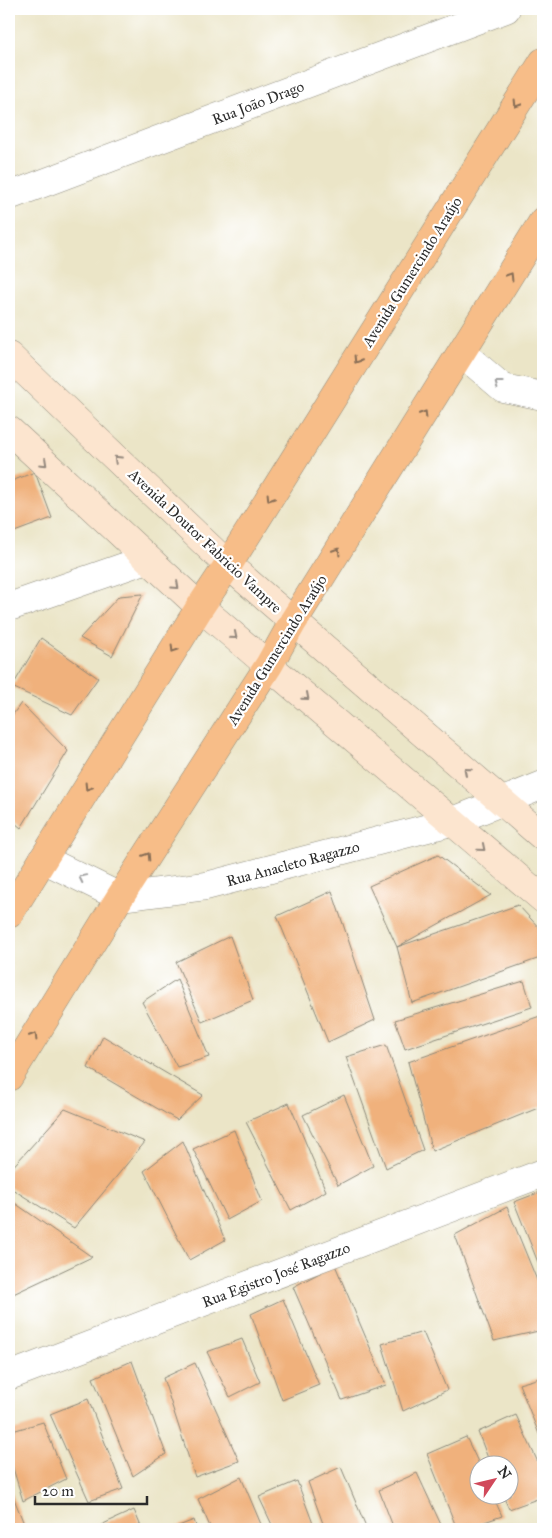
<svg xmlns="http://www.w3.org/2000/svg" width="552" height="1538" font-family="'IM FELL Great Primer',serif">
	<style>
		.building { fill: #f0b17b }
		.lines { fill: none; stroke-linecap: round; stroke-linejoin: round }
		.minor-casing { stroke: #8b8879; stroke-width: 29 }
		.secondary-casing { stroke: #8b8879; stroke-width: 29 }
		.trunk-casing { stroke: #8b8879; stroke-width: 29 }
		.minor { stroke: #fff; stroke-width: 28 }
		.secondary { stroke: #fce5cf; stroke-width: 28 }
		.trunk { stroke: #f7bd88; stroke-width: 28 }
		.oneway { stroke: #876d55 }
		.oneway2 { stroke: #a0a0a0 }
		.oneway3 { stroke: #94887d }
		.labels { text-anchor: middle; dominant-baseline: central; stroke-width: 4.5; stroke-linejoin: round; paint-order: stroke }
		.street-label { font-size: 15px; fill: #2b2b2b; stroke: #fff }
	</style>
	<rect width="100%" height="100%" fill="#fff"/>
	<filter id="ink" filterUnits="userSpaceOnUse"><feTurbulence type="fractalNoise" baseFrequency=".02" numOctaves="2"/><feDisplacementMap in="SourceGraphic" scale="10" xChannelSelector="R" yChannelSelector="G"/><feConvolveMatrix kernelMatrix="1 2 1 2 8 2 1 2 1" color-interpolation-filters="sRGB"/></filter>
	<filter id="wash" filterUnits="userSpaceOnUse"><feTurbulence type="fractalNoise" baseFrequency=".0096" numOctaves="4" result="noise"/><feDisplacementMap in="SourceGraphic" scale="20" xChannelSelector="R" yChannelSelector="G"/><feGaussianBlur stdDeviation="1.12" result="paint"/><feColorMatrix in="noise" values="0 0 0 0 0 0 0 0 0 0 0 0 0 0 0 0 0 1.4 0 .05"/><feComposite in="paint" operator="in"/></filter>
	<g filter="url(#wash)">
		<rect width="100%" height="100%" fill="#ebe5c7"/>
		<g id="blocks">
			<g class="building">
				<polygon points="35,472 52,518 9,534 9,482"/>
				<polygon points="143,594 112,656 80,638 119,596"/>
				<polygon points="41,638 98,678 72,715 12,687"/>
				<polygon points="21,703 68,751 21,828 9,818 9,720"/>
				<polygon points="438,855 491,895 397,947 369,886"/>
				<polygon points="332,891 375,1020 328,1042 277,916"/>
				<polygon points="518,905 543,932 543,957 412,1003 397,947"/>
				<polygon points="230,936 253,1000 202,1022 176,962"/>
				<polygon points="177,979 209,1057 177,1067 142,1002"/>
				<polygon points="524,981 532,1007 405,1049 395,1020"/>
				<polygon points="543,1015 543,1106 432,1151 408,1062"/>
				<polygon points="103,1036 203,1095 177,1120 88,1068"/>
				<polygon points="386,1045 423,1150 386,1168 346,1057"/>
				<polygon points="344,1095 373,1166 338,1185 303,1115"/>
				<polygon points="289,1103 326,1191 291,1210 246,1122"/>
				<polygon points="65,1109 145,1142 74,1228 9,1187 9,1171"/>
				<polygon points="234,1130 262,1201 227,1220 193,1149"/>
				<polygon points="183,1141 225,1240 189,1260 144,1171"/>
				<polygon points="543,1191 543,1275 514,1202"/>
				<polygon points="9,1199 92,1257 9,1296"/>
				<polygon points="507,1207 543,1295 543,1330 494,1341 455,1235"/>
				<polygon points="335,1265 386,1385 342,1400 293,1287"/>
				<polygon points="283,1299 319,1385 282,1400 251,1314"/>
				<polygon points="423,1332 447,1390 403,1411 382,1344"/>
				<polygon points="242,1339 260,1382 230,1397 207,1352"/>
				<polygon points="132,1361 166,1454 133,1476 93,1378"/>
				<polygon points="195,1363 239,1461 195,1477 163,1378"/>
				<polygon points="543,1377 543,1444 519,1384"/>
				<polygon points="88,1399 123,1489 89,1501 50,1414"/>
				<polygon points="516,1415 543,1473 543,1497 509,1509 503,1496 510,1496 510,1466 491,1466 478,1432"/>
				<polygon points="43,1422 66,1479 23,1501 9,1455 9,1432"/>
				<polygon points="466,1437 480,1466 480,1496 493,1496 502,1516 464,1529 457,1529 427,1454"/>
				<polygon points="341,1467 367,1529 325,1529 308,1482"/>
				<polygon points="417,1473 443,1529 394,1529 379,1490"/>
				<polygon points="241,1477 263,1529 211,1529 198,1499"/>
				<polygon points="297,1481 315,1529 274,1529 259,1497"/>
				<polygon points="9,1486 26,1529 9,1529"/>
				<polygon points="134,1510 142,1529 103,1529 101,1525"/>
				<polygon points="194,1520 197,1529 171,1529"/>
			</g>
		</g>
	</g>
	<g filter="url(#ink)">
		<use href="#blocks" fill-opacity="0" stroke="#8b8879" stroke-width="1"/>
		<g class="lines">
			<defs>
				<g id="minor">
					<polyline points="9,196 506,9"/>
					<polyline points="462,353 503,388 543,396"/>
					<polyline points="9,607 147,559"/>
					<polyline points="43,859 120,897 206,886 451,822 543,785"/>
					<polyline points="9,1376 543,1173"/>
				</g>
				<g id="secondary">
					<polyline points="9,356 228,565 543,837"/>
					<polyline points="9,430 200,607 543,899"/>
				</g>
				<g id="trunk">
					<polyline points="9,914 200,607 228,565 543,62"/>
					<polyline points="9,1077 120,897 269,665 293,622 543,221"/>
				</g>
			</defs>
			<use href="#minor" class="minor-casing"/>
			<use href="#secondary" class="secondary-casing"/>
			<use href="#trunk" class="trunk-casing"/>
			<use href="#minor" class="minor"/>
			<use href="#secondary" class="secondary"/>
			<use href="#trunk" class="trunk"/>
		</g>
		<defs><path id="oneway-chevron" d="M-2-3.5L2.5 0L-2 3.5" fill="none" stroke-width="1.6" stroke-linecap="round" stroke-linejoin="round" transform="scale(1.25)"/></defs>
		<g class="oneway">
			<use href="#oneway-chevron" transform="translate(517 104) rotate(122)"/>
			<use href="#oneway-chevron" transform="translate(510 276) rotate(-58)"/>
			<use href="#oneway-chevron" transform="translate(357 360) rotate(122)"/>
			<use href="#oneway-chevron" transform="translate(424 414) rotate(-58)"/>
			<use href="#oneway-chevron" transform="translate(270 498) rotate(122)"/>
			<use href="#oneway-chevron" transform="translate(337 551) rotate(-58)"/>
			<use href="#oneway-chevron" transform="translate(174 649) rotate(122)"/>
			<use href="#oneway-chevron" transform="translate(88 787) rotate(122)"/>
			<use href="#oneway-chevron" transform="translate(147 856) rotate(-57)"/>
			<use href="#oneway-chevron" transform="translate(34 1036) rotate(-58)"/>
		</g>
		<g class="oneway2">
			<use href="#oneway-chevron" transform="translate(498 384) rotate(-143)"/>
			<use href="#oneway-chevron" transform="translate(82 878) rotate(-154)"/>
		</g>
		<g class="oneway3">
			<use href="#oneway-chevron" transform="translate(117 459) rotate(-136)"/>
			<use href="#oneway-chevron" transform="translate(44 463) rotate(43)"/>
			<use href="#oneway-chevron" transform="translate(176 586) rotate(42)"/>
			<use href="#oneway-chevron" transform="translate(234 636) rotate(40)"/>
			<use href="#oneway-chevron" transform="translate(306 697) rotate(41)"/>
			<use href="#oneway-chevron" transform="translate(467 771) rotate(-139)"/>
			<use href="#oneway-chevron" transform="translate(482 848) rotate(40)"/>
		</g>
	</g>
	<g class="labels">
		<g class="street-label">
			<text transform="translate(258 103) rotate(-21)">Rua João Drago</text>
			<text transform="translate(412 272) rotate(-58)">Avenida Gumercindo Araújo</text>
			<text transform="translate(205 541) rotate(43)">Avenida Doutor Fabricio Vampre</text>
			<text transform="translate(277 650) rotate(-58)">Avenida Gumercindo Araújo</text>
			<text transform="translate(293 864) rotate(-15)">Rua Anacleto Ragazzo</text>
			<text transform="translate(276 1275) rotate(-21)">Rua Egistro José Ragazzo</text>
		</g>
	</g>
	<rect width="552" height="1538" fill="none" stroke="#fff" stroke-width="30"/>
	<g transform="translate(494 1480) rotate(55)"><circle r="24" fill="#ffffff" stroke="#aaaaaa"/>
	<path d="M0-4L9 19L0 12L-9 19Z" fill="#d1495b"/>
	<text y="-8" font-size="14" font-weight="bold" text-anchor="middle" fill="#2b2b2b">N</text>
	</g>
	<path d="M35 1496v8h112v-8" fill="none" stroke="#2b2b2b" stroke-width="2.5"/>
	<text x="42" y="1496" font-size="15" fill="#2b2b2b" stroke="#ffffff" stroke-width="4" paint-order="stroke">20 m</text>
</svg>
